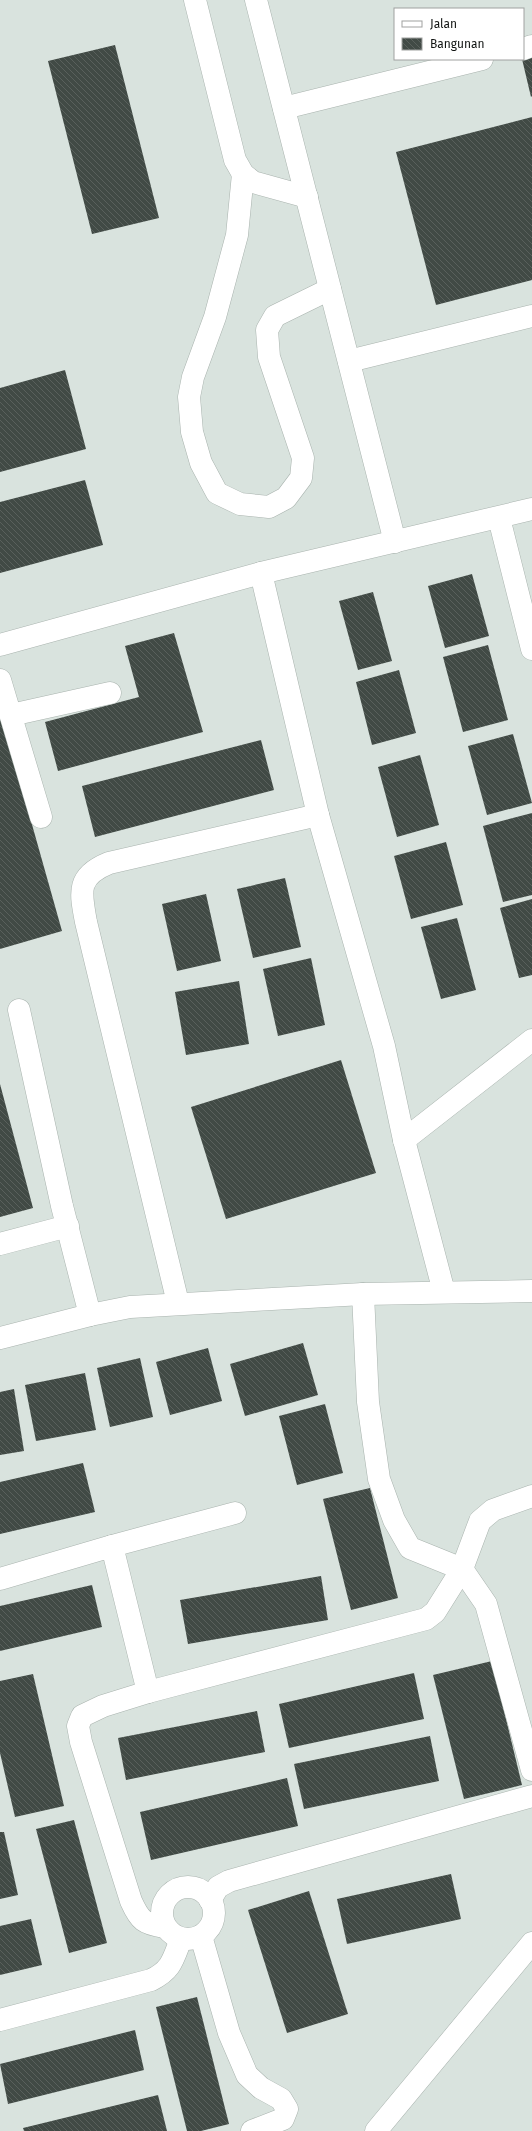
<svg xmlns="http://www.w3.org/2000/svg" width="532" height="2131" font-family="'Fira Sans',sans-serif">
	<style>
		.building { fill: url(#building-back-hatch) }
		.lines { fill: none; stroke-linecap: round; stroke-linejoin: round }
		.minor-casing { stroke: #a9b3ae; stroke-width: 23 }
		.minor { stroke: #fff; stroke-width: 22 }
	</style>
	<defs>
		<pattern id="building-back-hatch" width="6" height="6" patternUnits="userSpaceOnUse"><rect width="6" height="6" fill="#414a45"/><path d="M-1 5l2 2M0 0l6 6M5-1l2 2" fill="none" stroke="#59605c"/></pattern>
	</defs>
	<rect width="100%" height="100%" fill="#d9e3de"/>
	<g class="building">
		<polygon points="115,45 159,218 92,234 48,61"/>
		<polygon points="532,55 532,96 531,97 522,59"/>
		<polygon points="532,117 532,280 436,305 396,152"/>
		<polygon points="65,370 86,449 0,472 0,388"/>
		<polygon points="85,480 103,545 0,573 0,502"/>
		<polygon points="472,574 489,636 445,648 428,586"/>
		<polygon points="373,592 392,661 358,670 339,601"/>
		<polygon points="174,633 203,732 58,771 45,722 139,697 125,646"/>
		<polygon points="488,645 508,720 463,732 443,657"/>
		<polygon points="399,670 416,733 372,745 356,682"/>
		<polygon points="0,711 62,931 0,949"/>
		<polygon points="513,734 532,803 487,815 468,746"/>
		<polygon points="261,740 274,790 95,837 82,786"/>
		<polygon points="420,755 439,825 397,837 378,767"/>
		<polygon points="532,813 532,895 503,902 483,826"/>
		<polygon points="446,842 463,905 411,919 394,856"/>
		<polygon points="285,878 301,947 253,958 237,889"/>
		<polygon points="206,894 221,961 177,971 162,904"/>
		<polygon points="532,899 532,975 519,978 500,908"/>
		<polygon points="457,918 476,990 441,999 421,927"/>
		<polygon points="311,958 325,1025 278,1036 263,969"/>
		<polygon points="239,981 249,1044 186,1055 175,992"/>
		<polygon points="341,1060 376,1173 226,1219 191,1107"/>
		<polygon points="0,1084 33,1208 0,1217"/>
		<polygon points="303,1343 318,1395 245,1416 230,1364"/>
		<polygon points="208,1348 222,1401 170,1415 156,1362"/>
		<polygon points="140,1358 153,1417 110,1427 97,1368"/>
		<polygon points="85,1373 96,1430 36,1441 25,1385"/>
		<polygon points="14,1389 24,1451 0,1455 0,1392"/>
		<polygon points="325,1404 343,1473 297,1485 279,1416"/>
		<polygon points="83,1463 95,1512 0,1534 0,1482"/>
		<polygon points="370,1488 398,1598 351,1610 323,1499"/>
		<polygon points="321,1576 328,1620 188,1644 180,1600"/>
		<polygon points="92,1585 102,1627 0,1651 0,1606"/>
		<polygon points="492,1661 522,1785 464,1799 433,1675"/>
		<polygon points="414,1673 424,1719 289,1748 279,1704"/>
		<polygon points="33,1674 64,1806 15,1817 0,1753 0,1681"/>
		<polygon points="257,1711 265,1752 126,1780 118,1738"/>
		<polygon points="430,1736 439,1781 304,1809 294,1764"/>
		<polygon points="287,1778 298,1826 151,1860 140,1812"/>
		<polygon points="74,1820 107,1943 69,1953 36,1829"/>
		<polygon points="0,1832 4,1832 18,1895 0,1899"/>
		<polygon points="451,1874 461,1919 347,1944 337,1899"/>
		<polygon points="309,1891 348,2014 287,2033 248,1910"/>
		<polygon points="31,1919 42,1965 0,1975 0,1926"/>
		<polygon points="197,1997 229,2124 201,2131 187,2131 156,2007"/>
		<polygon points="135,2030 144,2070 8,2104 0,2064"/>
		<polygon points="158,2095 167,2131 24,2131 23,2128"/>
	</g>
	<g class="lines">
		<defs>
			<g id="minor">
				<polyline points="195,0 235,160 243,174 253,182 307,197"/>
				<polyline points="256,0 395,542"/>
				<polyline points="523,49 532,46"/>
				<polyline points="284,108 482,59"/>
				<polyline points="243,174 237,235 215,317 193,377 189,397 192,432 201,463 217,493 240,504 269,507 286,498 301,478 303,458 269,357 267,330 275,316 330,289"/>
				<polyline points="349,361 532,316"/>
				<polyline points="499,518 532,649"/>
				<polyline points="261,573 318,815 384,1046 404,1140 444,1292"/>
				<polyline points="0,645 261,573 532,509"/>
				<polyline points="0,680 41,817"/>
				<polyline points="11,715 110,693"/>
				<polyline points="19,1010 62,1206 90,1315"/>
				<polyline points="404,1140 532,1040"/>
				<polyline points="0,1244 68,1226"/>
				<polyline points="363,1294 368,1402 379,1479 394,1520 410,1548 462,1569 486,1604 532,1770"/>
				<path d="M 178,1303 L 86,922 C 80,891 77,876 109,863 L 318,815"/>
				<polyline points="0,1338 90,1315 130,1307 363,1294 532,1291"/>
				<polyline points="112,1546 235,1513"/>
				<polyline points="0,1579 112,1546 148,1692"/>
				<circle cx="188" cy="1913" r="26"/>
				<polyline points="210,1900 218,1887 229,1881 532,1796"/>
				<path d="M 165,1927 C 144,1924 140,1921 131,1901 L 81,1742 L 78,1726 L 82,1716 L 103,1706 L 148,1692 L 426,1619 L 435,1612 L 462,1569 L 480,1521 L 493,1510 L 532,1496"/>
				<polyline points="201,1936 229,2033 247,2075 261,2088 281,2099 287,2109 283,2119 252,2131"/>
				<path d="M 0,2020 L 151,1980 C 172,1970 173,1959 181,1939"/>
				<polyline points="376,2131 532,1943"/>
			</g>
		</defs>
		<use href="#minor" class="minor-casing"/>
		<use href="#minor" class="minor"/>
	</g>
	<rect x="394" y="8" width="130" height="52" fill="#ffffff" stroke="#a0a1a0"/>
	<rect x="402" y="21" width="20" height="6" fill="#ffffff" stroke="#a0a1a0"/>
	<text x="430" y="28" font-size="12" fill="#111412">Jalan</text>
	<rect x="402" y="38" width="20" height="12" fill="url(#building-back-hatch)" stroke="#a0a1a0"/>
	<text x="430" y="48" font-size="12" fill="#111412">Bangunan</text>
</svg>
